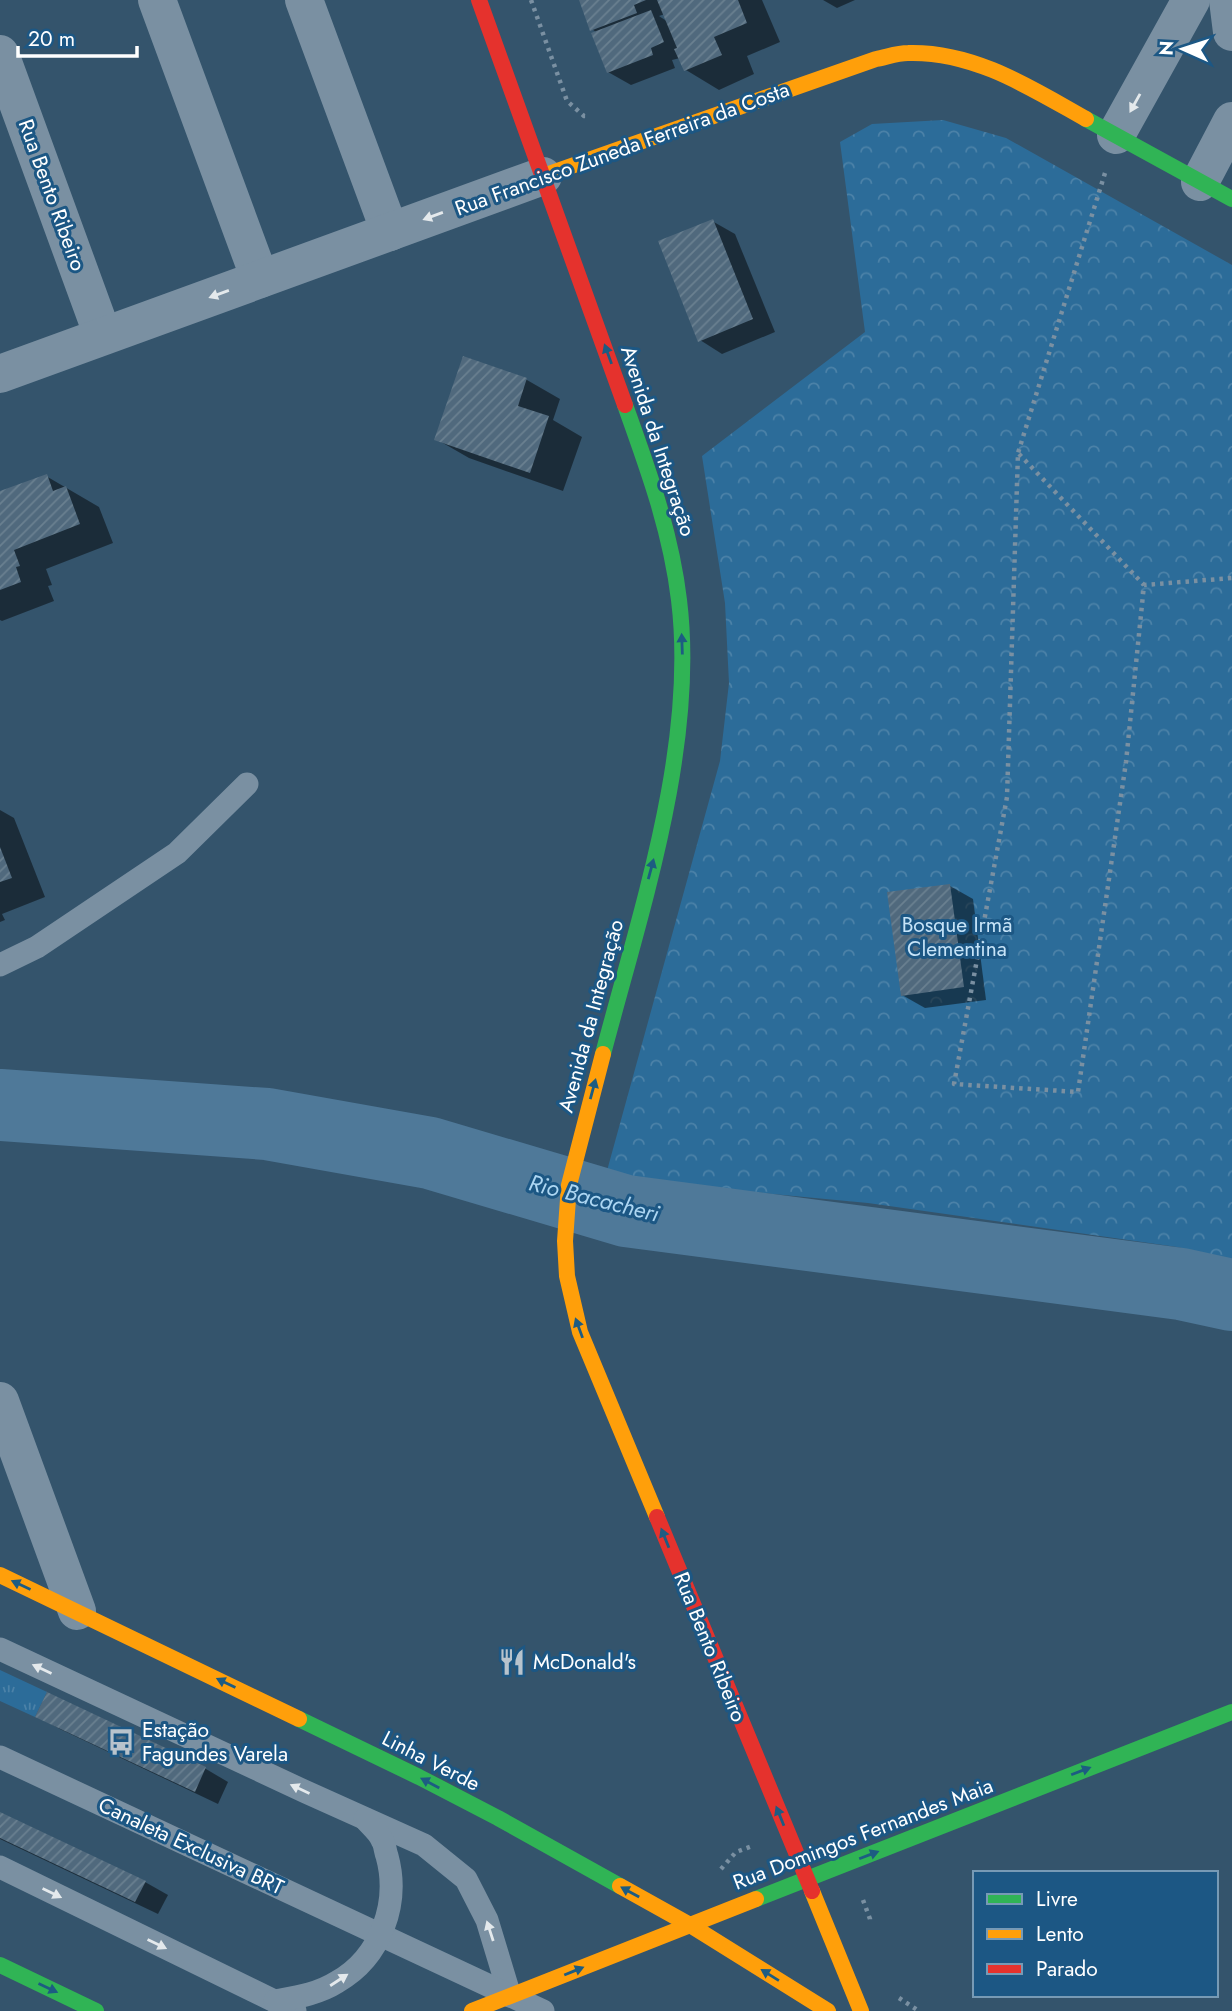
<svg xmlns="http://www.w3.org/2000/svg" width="1232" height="2011" font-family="Jost,sans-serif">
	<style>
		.grass { fill: url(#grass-tufts) }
		.park { fill: url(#park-crowns) }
		.shadow { fill: #0007; fill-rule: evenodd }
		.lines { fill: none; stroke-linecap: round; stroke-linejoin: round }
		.river { stroke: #4f7999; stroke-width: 72 }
		.building { fill: url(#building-hatch) }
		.path { stroke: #7a90a2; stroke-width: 4.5; stroke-dasharray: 3.5 5; stroke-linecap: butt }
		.lane { stroke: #7a90a2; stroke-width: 23 }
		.street { stroke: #7a90a2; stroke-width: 38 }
		.fast { stroke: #30b455; stroke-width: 16 }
		.slow { stroke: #ff9f0a; stroke-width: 16 }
		.jam { stroke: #e5322d; stroke-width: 16 }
		.oneway { fill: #e4e9ec }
		.oneway2 { fill: #1d5c82 }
		.labels { text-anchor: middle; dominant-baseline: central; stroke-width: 6; stroke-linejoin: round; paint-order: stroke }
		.street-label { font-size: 21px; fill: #fff; stroke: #1c5784 }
		.park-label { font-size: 21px; fill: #c7e4f8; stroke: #1c5784 }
		.poi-label { font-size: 21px; fill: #fff; stroke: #1c5784; text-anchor: start }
		.water-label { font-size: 23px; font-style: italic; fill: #add6f2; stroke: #1c5784 }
	</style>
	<defs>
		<pattern id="grass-tufts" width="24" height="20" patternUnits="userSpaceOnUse" patternTransform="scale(1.75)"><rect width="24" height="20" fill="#2c6c99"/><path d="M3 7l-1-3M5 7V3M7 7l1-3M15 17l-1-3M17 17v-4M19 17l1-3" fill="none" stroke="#4c82a8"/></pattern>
		<pattern id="park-crowns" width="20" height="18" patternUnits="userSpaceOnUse" patternTransform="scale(1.75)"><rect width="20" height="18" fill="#2c6c99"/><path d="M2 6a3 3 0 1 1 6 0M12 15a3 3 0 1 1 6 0" fill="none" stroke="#4c82a8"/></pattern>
		<pattern id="building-hatch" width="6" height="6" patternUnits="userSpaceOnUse" patternTransform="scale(1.75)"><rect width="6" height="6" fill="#50697d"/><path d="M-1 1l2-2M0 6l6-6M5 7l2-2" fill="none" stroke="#6a8090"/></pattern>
	</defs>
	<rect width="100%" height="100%" fill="#34546c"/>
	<polygon class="grass" points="0,1670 47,1692 35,1717 0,1701"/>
	<polygon class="park" points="943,120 1006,138 1232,265 1232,1259 1177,1247 868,1203 605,1178 720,761 729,683 725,603 702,456 865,332 840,142 872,124"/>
	<g class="shadow">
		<path d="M 581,0 L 762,0 L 780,42 L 747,56 L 754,74 L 719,90 L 686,70 L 680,58 L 672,60 L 675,68 L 631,85 L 608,72 L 597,33 L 592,29 ZM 665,14 L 668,22 L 659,16 Z"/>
		<polygon points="823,0 855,0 837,8"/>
		<polygon points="712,221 735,234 775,332 722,354 700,340"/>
		<polygon points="464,358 527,380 560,399 553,420 582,437 563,491 469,458 436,439"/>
		<polygon points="46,476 99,507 113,543 46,569 52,585 48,586 54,601 2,621 0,620 0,493"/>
		<polygon points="0,810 14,818 45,897 2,914 5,920 0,922"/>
		<polygon points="950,886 973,899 986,1000 925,1008 902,995"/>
		<polygon points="47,1694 206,1769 228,1782 218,1804 60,1729 37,1716"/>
		<polygon points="0,1814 145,1882 168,1895 158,1914 0,1839"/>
	</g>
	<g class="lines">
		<polyline class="river" points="0,1105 267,1124 430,1153 626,1211 1181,1284 1232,1295"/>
	</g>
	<g class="building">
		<polygon points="579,0 646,0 634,5 637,13 590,31"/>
		<polygon points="657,0 738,0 747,23 714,37 722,55 684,71 674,49 677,48"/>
		<polygon points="651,10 664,42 651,48 653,55 607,73 591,33"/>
		<polygon points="713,219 753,319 698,342 658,241"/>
		<polygon points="463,356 527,378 518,406 549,416 530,473 434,440"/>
		<polygon points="47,474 53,491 66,486 80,524 14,550 20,566 16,567 21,582 0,590 0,491"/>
		<polygon points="0,847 12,878 0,882"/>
		<polygon points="950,884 964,987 901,996 887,892"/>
		<polygon points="47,1692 206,1767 195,1792 35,1717"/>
		<polygon points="0,1812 146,1881 135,1902 0,1838"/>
	</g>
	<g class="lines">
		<g class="path">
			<polyline points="531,0 567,101 584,116 589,116"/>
			<polyline points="1105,173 1018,453 1007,797 954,1084 1078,1092 1126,762 1144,585 1232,578"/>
			<polyline points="1019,454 1144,585"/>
			<polyline points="721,1869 736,1852 752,1846"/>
			<polyline points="863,1900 870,1919 870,1924"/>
			<polyline points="899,1998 919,2011"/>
		</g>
		<g class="lane">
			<polyline points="0,965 37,947 177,853 247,784"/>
			<polyline points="0,1649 306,1792 424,1845 466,1879 487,1920 510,1996"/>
			<polyline points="0,1757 543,2011"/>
			<polyline points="0,1867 295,2011"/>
			<path d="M 275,2001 C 297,1997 318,1994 337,1982 C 381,1957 400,1903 387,1856 C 385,1851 385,1844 382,1840 C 379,1832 370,1825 365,1819"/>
		</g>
		<g class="street">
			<polyline points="157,0 260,279"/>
			<polyline points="304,0 390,232"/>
			<polyline points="1228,0 1232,32"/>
			<polyline points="0,54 103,336"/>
			<polyline points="1116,135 1191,0"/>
			<polyline points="1200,182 1232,121"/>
			<polyline points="0,374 543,176"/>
			<polyline points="0,1401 77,1611"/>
		</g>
		<g class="fast">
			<polyline points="1086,119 1232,199"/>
			<path d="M 603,1054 C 640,913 697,746 679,600 C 671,532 648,469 625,405"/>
			<polyline points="299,1719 419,1777 498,1818 620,1886"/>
			<polyline points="756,1899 1232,1712"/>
			<polyline points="0,1965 96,2011"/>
		</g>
		<g class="slow">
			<path d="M 543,176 L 876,59 C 887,57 897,53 908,53 C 974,51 1031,88 1086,119"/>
			<polyline points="603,1054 569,1185 565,1241 567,1276 580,1332 657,1517"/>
			<polyline points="0,1575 299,1719"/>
			<polyline points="620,1886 690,1925 828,2011"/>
			<polyline points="812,1891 861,2011"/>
			<polyline points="472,2011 756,1899"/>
		</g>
		<g class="jam">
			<polyline points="479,0 625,405"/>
			<polyline points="657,1517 812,1891"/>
		</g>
	</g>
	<defs><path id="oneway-solid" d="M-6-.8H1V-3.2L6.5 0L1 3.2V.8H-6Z" transform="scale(1.75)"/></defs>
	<g class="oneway">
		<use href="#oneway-solid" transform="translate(1135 103) rotate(119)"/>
		<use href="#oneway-solid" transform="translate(433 216) rotate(160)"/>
		<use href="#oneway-solid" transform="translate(219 294) rotate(160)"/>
		<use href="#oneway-solid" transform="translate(42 1669) rotate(-155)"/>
		<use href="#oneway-solid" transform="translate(300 1789) rotate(-155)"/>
		<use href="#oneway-solid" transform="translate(52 1893) rotate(26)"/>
		<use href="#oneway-solid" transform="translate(490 1931) rotate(-108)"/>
		<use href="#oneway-solid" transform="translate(157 1944) rotate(26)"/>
		<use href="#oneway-solid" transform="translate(339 1980) rotate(-33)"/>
	</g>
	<g class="oneway2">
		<use href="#oneway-solid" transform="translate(608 354) rotate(-110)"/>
		<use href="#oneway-solid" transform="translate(682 644) rotate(-92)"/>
		<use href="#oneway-solid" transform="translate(651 869) rotate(-75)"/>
		<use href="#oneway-solid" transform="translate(593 1089) rotate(-75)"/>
		<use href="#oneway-solid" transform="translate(579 1328) rotate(-110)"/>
		<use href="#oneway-solid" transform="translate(665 1538) rotate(-112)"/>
		<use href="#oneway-solid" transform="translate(21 1585) rotate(-155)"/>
		<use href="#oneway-solid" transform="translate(226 1683) rotate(-154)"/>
		<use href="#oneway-solid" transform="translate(1081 1771) rotate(-21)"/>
		<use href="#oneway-solid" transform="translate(430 1783) rotate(-152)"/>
		<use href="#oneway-solid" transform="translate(780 1816) rotate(-112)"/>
		<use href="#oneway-solid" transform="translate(869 1855) rotate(-21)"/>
		<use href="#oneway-solid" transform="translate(630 1892) rotate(-151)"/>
		<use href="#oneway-solid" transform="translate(574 1971) rotate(-22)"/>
		<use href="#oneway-solid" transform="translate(770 1975) rotate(-148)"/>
		<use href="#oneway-solid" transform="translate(48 1988) rotate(25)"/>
	</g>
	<defs>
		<symbol id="restaurant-bare" viewBox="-9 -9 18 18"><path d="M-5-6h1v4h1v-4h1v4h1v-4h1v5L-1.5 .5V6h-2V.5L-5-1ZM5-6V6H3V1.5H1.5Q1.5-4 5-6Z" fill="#b8c3cc" stroke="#1c5784" stroke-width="2.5" paint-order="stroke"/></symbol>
		<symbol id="bus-bare" viewBox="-9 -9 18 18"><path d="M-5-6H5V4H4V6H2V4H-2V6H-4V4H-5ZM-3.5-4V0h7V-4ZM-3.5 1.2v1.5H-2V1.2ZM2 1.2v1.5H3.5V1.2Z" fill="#b8c3cc" stroke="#1c5784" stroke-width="2.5" paint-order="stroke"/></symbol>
	</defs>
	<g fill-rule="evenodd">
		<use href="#restaurant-bare" x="493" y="1643" width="38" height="38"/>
		<use href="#bus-bare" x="102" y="1723" width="38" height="38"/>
	</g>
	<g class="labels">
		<g class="street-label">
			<text transform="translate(622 149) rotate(-20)">Rua Francisco Zuneda Ferreira da Costa</text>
			<text transform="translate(52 195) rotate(70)">Rua Bento Ribeiro</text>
			<text transform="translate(658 441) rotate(72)">Avenida da Integração</text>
			<text transform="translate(591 1016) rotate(-75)">Avenida da Integração</text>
			<text transform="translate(710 1647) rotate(68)">Rua Bento Ribeiro</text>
			<text transform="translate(431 1761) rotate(27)">Linha Verde</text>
			<text transform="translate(863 1834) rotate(-21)">Rua Domingos Fernandes Maia</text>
			<text transform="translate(191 1846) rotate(25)">Canaleta Exclusiva BRT</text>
		</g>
		<g class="park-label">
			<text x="957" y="925">Bosque Irmã<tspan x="957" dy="24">Clementina</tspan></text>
		</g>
		<g class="poi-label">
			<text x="533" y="1662">McDonald's</text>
			<text x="142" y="1730">Estação<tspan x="142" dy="24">Fagundes Varela</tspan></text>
		</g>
		<g class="water-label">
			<text transform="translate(594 1198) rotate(14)">Rio Bacacheri</text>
		</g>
	</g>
	<rect x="973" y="1871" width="245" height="126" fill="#1c5784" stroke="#779ab5" stroke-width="2"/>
	<rect x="987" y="1894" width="35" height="10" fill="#30b455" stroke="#779ab5" stroke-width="2"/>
	<text x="1036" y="1906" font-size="21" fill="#ffffff">Livre</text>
	<rect x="987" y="1929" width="35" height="10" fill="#ff9f0a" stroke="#779ab5" stroke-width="2"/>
	<text x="1036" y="1941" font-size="21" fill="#ffffff">Lento</text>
	<rect x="987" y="1964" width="35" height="10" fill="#e5322d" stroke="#779ab5" stroke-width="2"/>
	<text x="1036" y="1976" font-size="21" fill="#ffffff">Parado</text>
	<g transform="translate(1183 49) rotate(273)" stroke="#1c5784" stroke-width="5" paint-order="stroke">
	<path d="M0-5L12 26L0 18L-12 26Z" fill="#ffffff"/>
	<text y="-10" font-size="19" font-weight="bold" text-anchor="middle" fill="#ffffff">N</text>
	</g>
	<path d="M18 46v10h119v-10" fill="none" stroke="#ffffff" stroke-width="3.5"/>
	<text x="28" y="46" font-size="21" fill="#ffffff" stroke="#1c5784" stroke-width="5" paint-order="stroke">20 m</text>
</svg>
